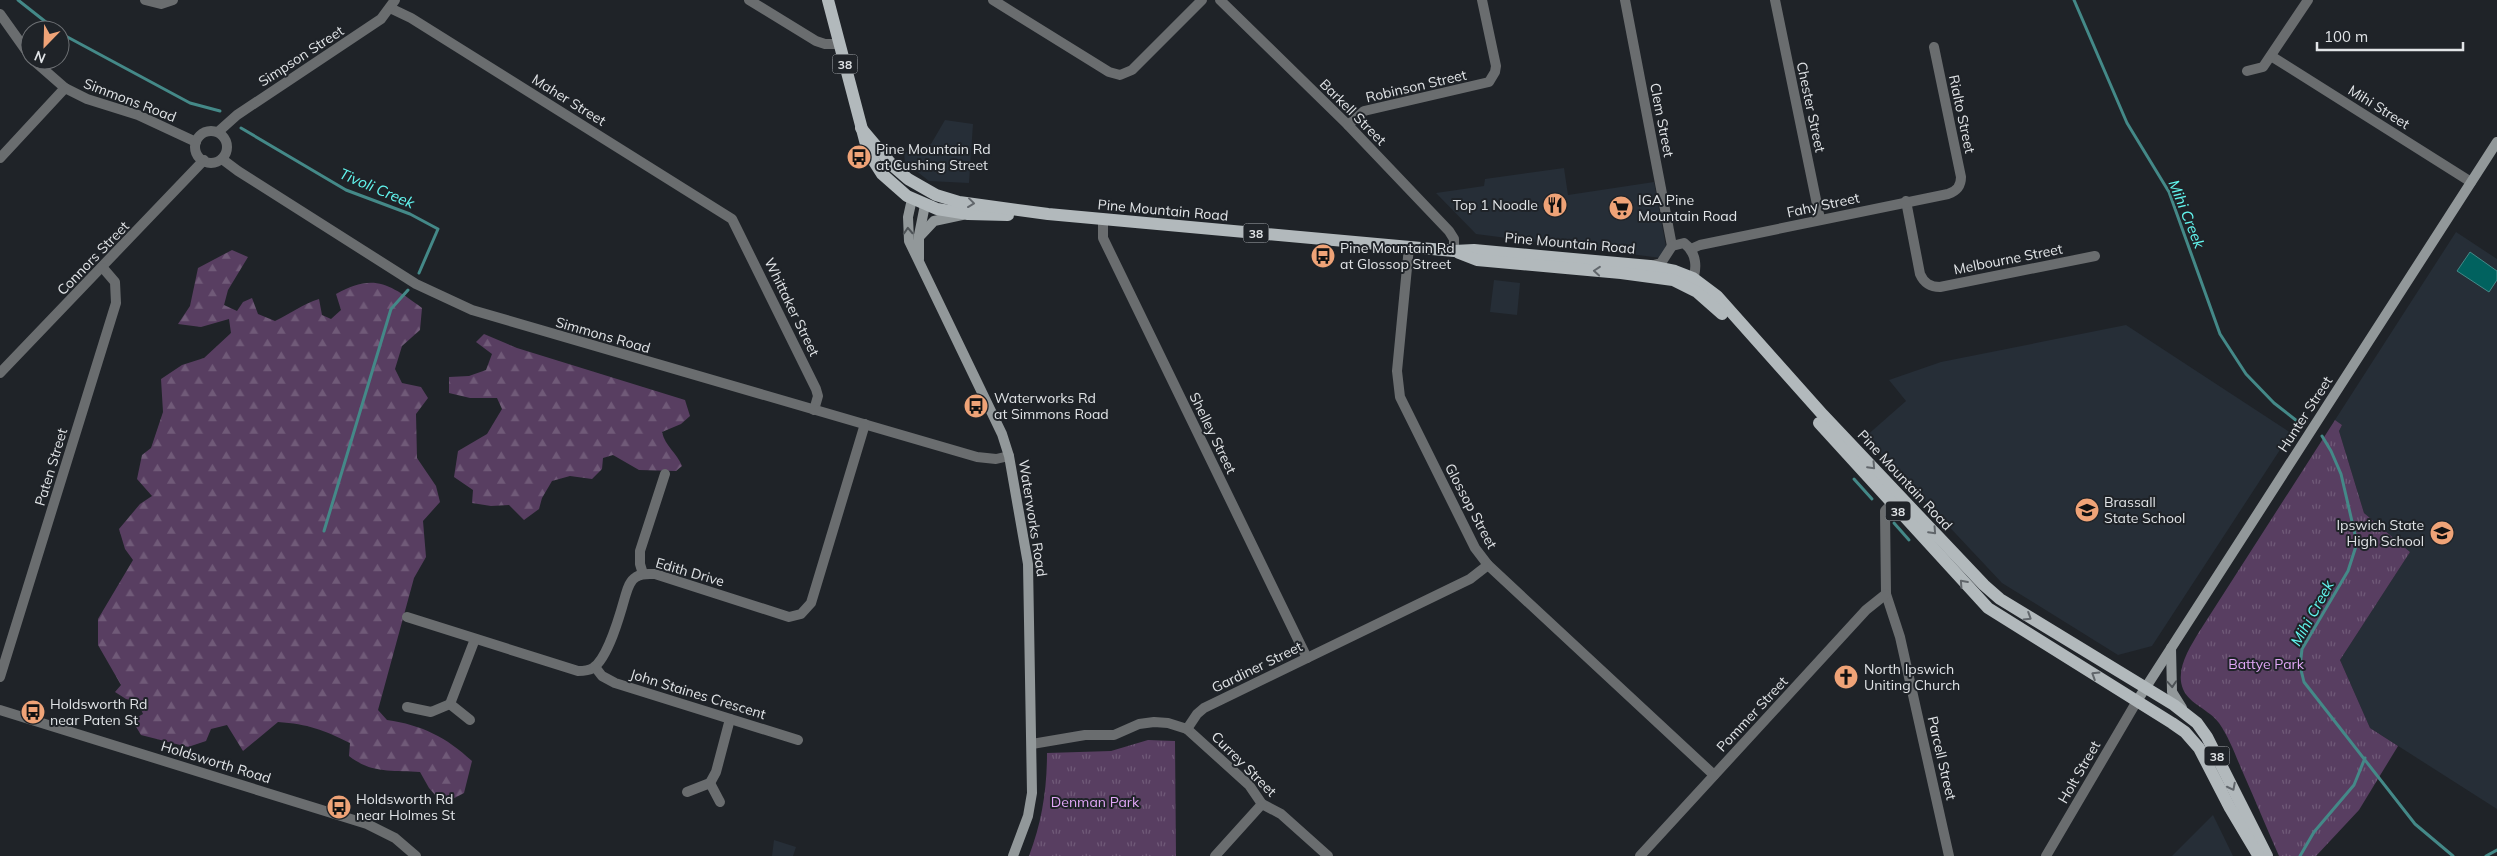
<svg xmlns="http://www.w3.org/2000/svg" width="2497" height="856" font-family="Mulish,sans-serif">
	<style>
		.built { fill: #262e37 }
		.forest { fill: url(#forest-firs) }
		.park { fill: url(#park-tufts) }
		.water { fill: #01625f; stroke: #448988 }
		.lines { fill: none; stroke-linecap: round; stroke-linejoin: round }
		.stream { stroke: #448988; stroke-width: 3 }
		.minor { stroke: #6a6d6f; stroke-width: 10 }
		.tertiary { stroke: #6a6d6f; stroke-width: 10 }
		.secondary { stroke: #92989a; stroke-width: 10 }
		.primary { stroke: #b2b9bc; stroke-width: 12 }
		.oneway { stroke: #61666b }
		.oneway2 { stroke: #4d5256 }
		.labels { text-anchor: middle; dominant-baseline: central; stroke-width: 4; stroke-linejoin: round; paint-order: stroke }
		.shield { fill: #1f2328; stroke: #a7aaae; stroke-width: 1 }
		.shield-label { font-size: 12px; font-weight: bold; fill: #e1e4e7 }
		.street-label { font-size: 14px; fill: #e1e4e7; stroke: #1f2328 }
		.poi-label { font-size: 14px; fill: #e1e4e7; stroke: #1f2328; text-anchor: start }
		.park-label { font-size: 14px; fill: #e1a7f7; stroke: #1f2328 }
		.water-label { font-size: 15px; font-style: italic; fill: #62f7f0; stroke: #1f2328 }
	</style>
	<defs>
		<pattern id="forest-firs" width="22" height="20" patternUnits="userSpaceOnUse" patternTransform="scale(1.25)"><rect width="22" height="20" fill="#583e61"/><path d="M5 1l3.5 6h-7zM16 11l3.5 6h-7z" fill="#705a78"/></pattern>
		<pattern id="park-tufts" width="24" height="20" patternUnits="userSpaceOnUse" patternTransform="scale(1.25)"><rect width="24" height="20" fill="#583e61"/><path d="M3 7l-1-3M5 7V3M7 7l1-3M15 17l-1-3M17 17v-4M19 17l1-3" fill="none" stroke="#705a78"/></pattern>
	</defs>
	<rect width="100%" height="100%" fill="#1f2328"/>
	<g class="built">
		<polygon points="945,120 973,124 969,183 929,181 905,162 904,153 931,144"/>
		<polygon points="1564,168 1568,195 1654,182 1667,252 1661,258 1476,234 1436,193 1484,186 1485,179"/>
		<polygon points="2456,232 2497,259 2497,809 2370,728 2340,660 2410,552 2364,513 2339,431 2342,425 2335,420"/>
		<polygon points="1494,280 1520,283 1517,315 1490,312"/>
		<polygon points="2126,325 2291,433 2152,646 2118,655 2002,583 1865,437 1906,401 1889,380 1941,362"/>
		<polygon points="2213,815 2233,856 2172,856"/>
		<polygon points="774,840 796,847 793,856 772,856"/>
	</g>
	<g class="forest">
		<path d="M 232,250 L 248,257 L 228,290 L 224,305 L 237,311 L 243,302 L 252,298 L 258,314 L 275,321 C 290,314 303,304 319,299 L 322,315 L 331,319 L 341,310 L 336,294 C 374,273 389,284 422,308 L 420,330 L 402,346 L 395,369 L 402,383 L 421,387 L 428,398 L 416,414 L 417,458 L 436,486 L 440,502 L 423,521 L 426,557 L 414,578 L 378,710 L 387,720 C 422,725 446,737 472,761 L 464,793 L 443,804 L 429,788 L 420,772 C 392,770 372,774 349,756 L 350,743 C 324,730 308,724 278,722 L 243,751 L 227,725 L 211,729 L 206,741 L 188,747 L 141,735 L 132,720 L 143,714 L 138,702 L 126,699 L 115,692 L 121,685 L 98,645 L 98,619 L 133,560 L 125,549 L 119,529 L 140,504 L 152,496 L 137,479 L 142,455 L 151,448 L 163,412 L 161,379 L 182,365 L 204,358 L 231,333 L 229,319 L 201,327 L 178,324 L 190,306 L 198,268 Z"/>
		<path d="M 484,334 L 517,348 L 685,400 L 690,416 L 681,424 L 662,432 C 665,446 677,453 682,466 L 676,471 L 639,470 L 613,455 L 603,458 L 602,469 L 592,479 L 570,476 L 552,481 L 542,498 L 539,509 L 524,520 L 509,505 L 491,506 L 472,503 L 473,490 L 454,477 L 458,451 L 487,434 L 502,409 L 497,398 L 470,398 L 449,393 L 449,377 L 469,376 L 486,370 L 492,354 L 476,342 Z"/>
	</g>
	<g class="park">
		<path d="M 2335,420 L 2342,425 L 2339,431 L 2364,513 L 2410,552 L 2340,660 L 2370,728 L 2398,746 L 2359,810 L 2316,856 L 2279,856 C 2267,829 2256,802 2244,775 C 2236,757 2230,739 2219,723 C 2210,710 2189,704 2183,689 C 2175,670 2190,647 2199,632 Z"/>
		<path d="M 1148,740 L 1175,741 L 1176,856 L 1029,856 C 1042,822 1047,789 1047,753 L 1111,751 Z"/>
	</g>
	<polygon class="water" points="2470,252 2497,271 2497,280 2489,292 2457,271"/>
	<g class="lines">
		<g class="stream">
			<polyline points="18,0 56,30"/>
			<polyline points="2074,0 2127,123 2169,192 2220,334 2246,374 2274,403 2297,421"/>
			<polyline points="60,33 190,103 220,111"/>
			<polyline points="241,128 346,190 410,214 438,229 419,273"/>
			<polyline points="2322,436 2331,451 2341,474 2357,543 2348,571 2302,649 2300,666 2304,682 2415,824 2453,856"/>
			<polyline points="1854,479 1872,499"/>
			<polyline points="1894,523 1909,540"/>
			<polyline points="324,531 391,309 408,290"/>
			<polyline points="2300,856 2314,832 2354,785 2365,758"/>
			<polyline points="2486,856 2497,850"/>
		</g>
		<g class="minor">
			<polyline points="145,0 161,4 173,0"/>
			<polyline points="749,0 816,41 825,44 840,44"/>
			<polyline points="993,0 1109,72 1120,75 1132,70 1202,0"/>
			<polyline points="1220,0 1348,125 1449,231 1454,239 1454,251"/>
			<polyline points="1625,0 1672,246"/>
			<polyline points="1775,0 1820,219"/>
			<polyline points="390,8 411,18 732,219 816,389 818,396 814,410"/>
			<polyline points="0,14 30,56"/>
			<polyline points="2271,56 2471,182"/>
			<polyline points="33,60 65,88 87,99 138,115 196,142"/>
			<polyline points="2247,71 2263,67 2308,0"/>
			<polyline points="1348,125 1364,111 1489,82 1495,72 1496,66 1482,0"/>
			<circle cx="211" cy="147" r="16"/>
			<polyline points="218,132 237,115 381,19 395,0"/>
			<polyline points="0,158 65,88"/>
			<polyline points="222,159 238,171 416,284 472,310 977,457 996,459 1009,456"/>
			<path d="M 1906,201 L 1920,274 C 1924,283 1930,287 1940,287 L 2095,256"/>
			<polyline points="1103,219 1103,238 1307,658"/>
			<polyline points="1409,247 1397,371 1400,397 1475,548 1488,565 1714,775"/>
			<path d="M 1691,249 L 1700,245 L 1948,194 C 1957,191 1961,186 1961,177 L 1934,47"/>
			<path d="M 1650,266 L 1661,263 L 1672,246 L 1684,243 C 1697,253 1698,269 1691,283"/>
			<polyline points="0,373 204,160"/>
			<polyline points="1897,498 1885,511 1886,594 1900,637 1949,856"/>
			<polyline points="643,574 640,564 640,551 665,474"/>
			<path d="M 407,617 L 578,671 C 583,671 588,671 593,668 C 608,658 620,615 625,597 C 627,591 629,581 636,577 C 642,573 648,574 655,574 L 789,617 L 801,614 L 811,603 L 865,424"/>
			<polyline points="595,667 602,676 615,683 798,740"/>
			<polyline points="0,677 116,303 115,282 103,268"/>
			<polyline points="407,707 431,712 450,704"/>
			<polyline points="470,720 450,704 475,639"/>
			<polyline points="1187,729 1249,785 1262,804 1281,814 1328,856"/>
			<polyline points="1032,744 1085,735 1114,735 1139,724 1154,722 1168,723 1187,729 1197,714 1204,708 1470,579 1488,565"/>
			<polyline points="710,783 716,772 730,719"/>
			<polyline points="687,792 710,783 720,802"/>
			<polyline points="1215,856 1262,804"/>
			<polyline points="1640,856 1866,610 1886,594"/>
			<polyline points="2046,856 2137,701"/>
		</g>
		<polyline class="tertiary" points="0,710 367,824 395,838 416,856"/>
		<g class="secondary">
			<polyline points="912,199 908,217 909,241 1002,434 1009,456 1028,564 1032,793 1028,816 1013,856"/>
			<polyline points="919,237 934,221 962,215"/>
			<polyline points="919,259 919,235 925,205"/>
			<polyline points="2171,648 2172,692 2182,708"/>
			<polyline points="2137,701 2497,142"/>
		</g>
		<g class="primary">
			<polyline points="828,0 868,152 882,174 907,196 937,209 968,214 1008,215"/>
			<polyline points="861,128 893,166 908,179 936,195 959,202 1048,214 1454,251 1474,250 1650,266 1675,271 1693,278 1717,296 1823,415 1984,585 2000,599 2174,705 2197,723 2207,737 2267,856"/>
			<polyline points="1459,253 1477,260 1621,273 1673,280 1697,292 1722,314"/>
			<polyline points="1819,423 1988,608 2172,723 2185,732 2199,748 2230,808 2258,855"/>
		</g>
	</g>
	<defs><path id="oneway-chevron" d="M-2-3.5L2.5 0L-2 3.5" fill="none" stroke-width="1.6" stroke-linecap="round" stroke-linejoin="round" transform="scale(1.25)"/></defs>
	<g class="oneway">
		<use href="#oneway-chevron" transform="translate(971 203) rotate(7)"/>
		<use href="#oneway-chevron" transform="translate(1597 271) rotate(-175)"/>
		<use href="#oneway-chevron" transform="translate(1872 466) rotate(47)"/>
		<use href="#oneway-chevron" transform="translate(1933 531) rotate(47)"/>
		<use href="#oneway-chevron" transform="translate(1963 583) rotate(-132)"/>
		<use href="#oneway-chevron" transform="translate(2028 617) rotate(32)"/>
		<use href="#oneway-chevron" transform="translate(2095 675) rotate(-148)"/>
		<use href="#oneway-chevron" transform="translate(2232 787) rotate(63)"/>
	</g>
	<g class="oneway2">
		<use href="#oneway-chevron" transform="translate(908 231) rotate(-93)"/>
		<use href="#oneway-chevron" transform="translate(2172 684) rotate(86)"/>
	</g>
	<defs>
		<symbol id="bus-disc" viewBox="-11 -11 22 22"><circle r="9.5" fill="#efa377" stroke="#1f2328"/><path d="M-5-6H5V4H4V6H2V4H-2V6H-4V4H-5ZM-3.5-4V0h7V-4ZM-3.5 1.2v1.5H-2V1.2ZM2 1.2v1.5H3.5V1.2Z" fill="#111"/></symbol>
		<symbol id="restaurant-disc" viewBox="-11 -11 22 22"><circle r="9.5" fill="#efa377" stroke="#1f2328"/><path d="M-5-6h1v4h1v-4h1v4h1v-4h1v5L-1.5 .5V6h-2V.5L-5-1ZM5-6V6H3V1.5H1.5Q1.5-4 5-6Z" fill="#111"/></symbol>
		<symbol id="supermarket-disc" viewBox="-11 -11 22 22"><circle r="9.5" fill="#efa377" stroke="#1f2328"/><path d="M-6-5.5h2.5l.6 2H6L4.5 2H-2.5L-4.4-4H-6ZM-1.5 3.2a1.3 1.3 0 1 0 .1 0ZM3 3.2a1.3 1.3 0 1 0 .1 0Z" fill="#111"/></symbol>
		<symbol id="school-disc" viewBox="-11 -11 22 22"><circle r="9.5" fill="#efa377" stroke="#1f2328"/><path d="M0-5L7-2L0 1L-7-2ZM-4 1L0 2.5L4 1V4Q0 6-4 4Z" fill="#111"/></symbol>
		<symbol id="church-disc" viewBox="-11 -11 22 22"><circle r="9.5" fill="#efa377" stroke="#1f2328"/><path d="M-1.2-6h2.4v3.5h3.3v2.4h-3.3V6h-2.4V-.1h-3.3v-2.4h3.3Z" fill="#111"/></symbol>
	</defs>
	<g fill-rule="evenodd">
		<use href="#bus-disc" x="845" y="143" width="28" height="28"/>
		<use href="#restaurant-disc" x="1541" y="191" width="28" height="28"/>
		<use href="#supermarket-disc" x="1607" y="194" width="28" height="28"/>
		<use href="#bus-disc" x="1309" y="242" width="28" height="28"/>
		<use href="#bus-disc" x="962" y="392" width="28" height="28"/>
		<use href="#school-disc" x="2073" y="496" width="28" height="28"/>
		<use href="#school-disc" x="2428" y="519" width="28" height="28"/>
		<use href="#church-disc" x="1832" y="663" width="28" height="28"/>
		<use href="#bus-disc" x="19" y="698" width="28" height="28"/>
		<use href="#bus-disc" x="325" y="793" width="28" height="28"/>
	</g>
	<g class="labels">
		<g class="shield">
			<rect x="832.5" y="54.5" width="25" height="19" rx="4"/>
			<rect x="1243.5" y="223.5" width="25" height="19" rx="4"/>
			<rect x="1885.5" y="501.5" width="25" height="19" rx="4"/>
			<rect x="2204.5" y="746.5" width="25" height="19" rx="4"/>
		</g>
		<g class="shield-label">
			<text x="845" y="64">38</text>
			<text x="1256" y="233">38</text>
			<text x="1898" y="511">38</text>
			<text x="2217" y="756">38</text>
		</g>
		<g class="street-label">
			<text transform="translate(301 56) rotate(-33)">Simpson Street</text>
			<text transform="translate(1416 86) rotate(-13)">Robinson Street</text>
			<text transform="translate(130 100) rotate(21)">Simmons Road</text>
			<text transform="translate(569 100) rotate(32)">Maher Street</text>
			<text transform="translate(1811 107) rotate(78)">Chester Street</text>
			<text transform="translate(2379 107) rotate(32)">Mihi Street</text>
			<text transform="translate(1353 112) rotate(45)">Barkell Street</text>
			<text transform="translate(1962 114) rotate(78)">Rialto Street</text>
			<text transform="translate(1662 120) rotate(79)">Clem Street</text>
			<text transform="translate(1823 205) rotate(-12)">Fahy Street</text>
			<text transform="translate(1163 210) rotate(5)">Pine Mountain Road</text>
			<text transform="translate(1570 243) rotate(5)">Pine Mountain Road</text>
			<text transform="translate(93 258) rotate(-46)">Connors Street</text>
			<text transform="translate(2008 259) rotate(-11)">Melbourne Street</text>
			<text transform="translate(792 307) rotate(64)">Whittaker Street</text>
			<text transform="translate(603 335) rotate(16)">Simmons Road</text>
			<text transform="translate(2305 414) rotate(-57)">Hunter Street</text>
			<text transform="translate(1213 433) rotate(64)">Shelley Street</text>
			<text transform="translate(51 467) rotate(-73)">Paten Street</text>
			<text transform="translate(1905 480) rotate(47)">Pine Mountain Road</text>
			<text transform="translate(1471 506) rotate(62)">Glossop Street</text>
			<text transform="translate(1033 518) rotate(81)">Waterworks Road</text>
			<text transform="translate(690 572) rotate(16)">Edith Drive</text>
			<text transform="translate(1257 667) rotate(-26)">Gardiner Street</text>
			<text transform="translate(698 694) rotate(17)">John Staines Crescent</text>
			<text transform="translate(1752 714) rotate(-47)">Pommer Street</text>
			<text transform="translate(1942 758) rotate(77)">Parcell Street</text>
			<text transform="translate(216 762) rotate(17)">Holdsworth Road</text>
			<text transform="translate(1244 764) rotate(45)">Currey Street</text>
			<text transform="translate(2079 772) rotate(-60)">Holt Street</text>
		</g>
		<g class="poi-label">
			<text x="876" y="149">Pine Mountain Rd<tspan x="876" dy="16">at Cushing Street</tspan></text>
			<text x="1638" y="200">IGA Pine<tspan x="1638" dy="16">Mountain Road</tspan></text>
			<text x="1538" y="205" text-anchor="end">Top 1 Noodle</text>
			<text x="1340" y="248">Pine Mountain Rd<tspan x="1340" dy="16">at Glossop Street</tspan></text>
			<text x="994" y="398">Waterworks Rd<tspan x="994" dy="16">at Simmons Road</tspan></text>
			<text x="2104" y="502">Brassall<tspan x="2104" dy="16">State School</tspan></text>
			<text x="2424" y="525" text-anchor="end">Ipswich State<tspan x="2424" dy="16">High School</tspan></text>
			<text x="1864" y="669">North Ipswich<tspan x="1864" dy="16">Uniting Church</tspan></text>
			<text x="50" y="704">Holdsworth Rd<tspan x="50" dy="16">near Paten St</tspan></text>
			<text x="356" y="799">Holdsworth Rd<tspan x="356" dy="16">near Holmes St</tspan></text>
		</g>
		<g class="park-label">
			<text x="2266" y="664">Battye Park</text>
			<text x="1095" y="802">Denman Park</text>
		</g>
		<g class="water-label">
			<text transform="translate(377 188) rotate(23)">Tivoli Creek</text>
			<text transform="translate(2187 214) rotate(68)">Mihi Creek</text>
			<text transform="translate(2312 613) rotate(-61)">Mihi Creek</text>
		</g>
	</g>
	<g transform="translate(45 45) rotate(203)"><circle r="24" fill="#1f2328" stroke="#6d7074"/>
	<path d="M0-4L9 19L0 12L-9 19Z" fill="#efa377"/>
	<text y="-8" font-size="14" font-weight="bold" text-anchor="middle" fill="#e1e4e7">N</text>
	</g>
	<path d="M2317 42v8h146v-8" fill="none" stroke="#e1e4e7" stroke-width="2.5"/>
	<text x="2324" y="42" font-size="15" fill="#e1e4e7" stroke="#1f2328" stroke-width="4" paint-order="stroke">100 m</text>
</svg>
